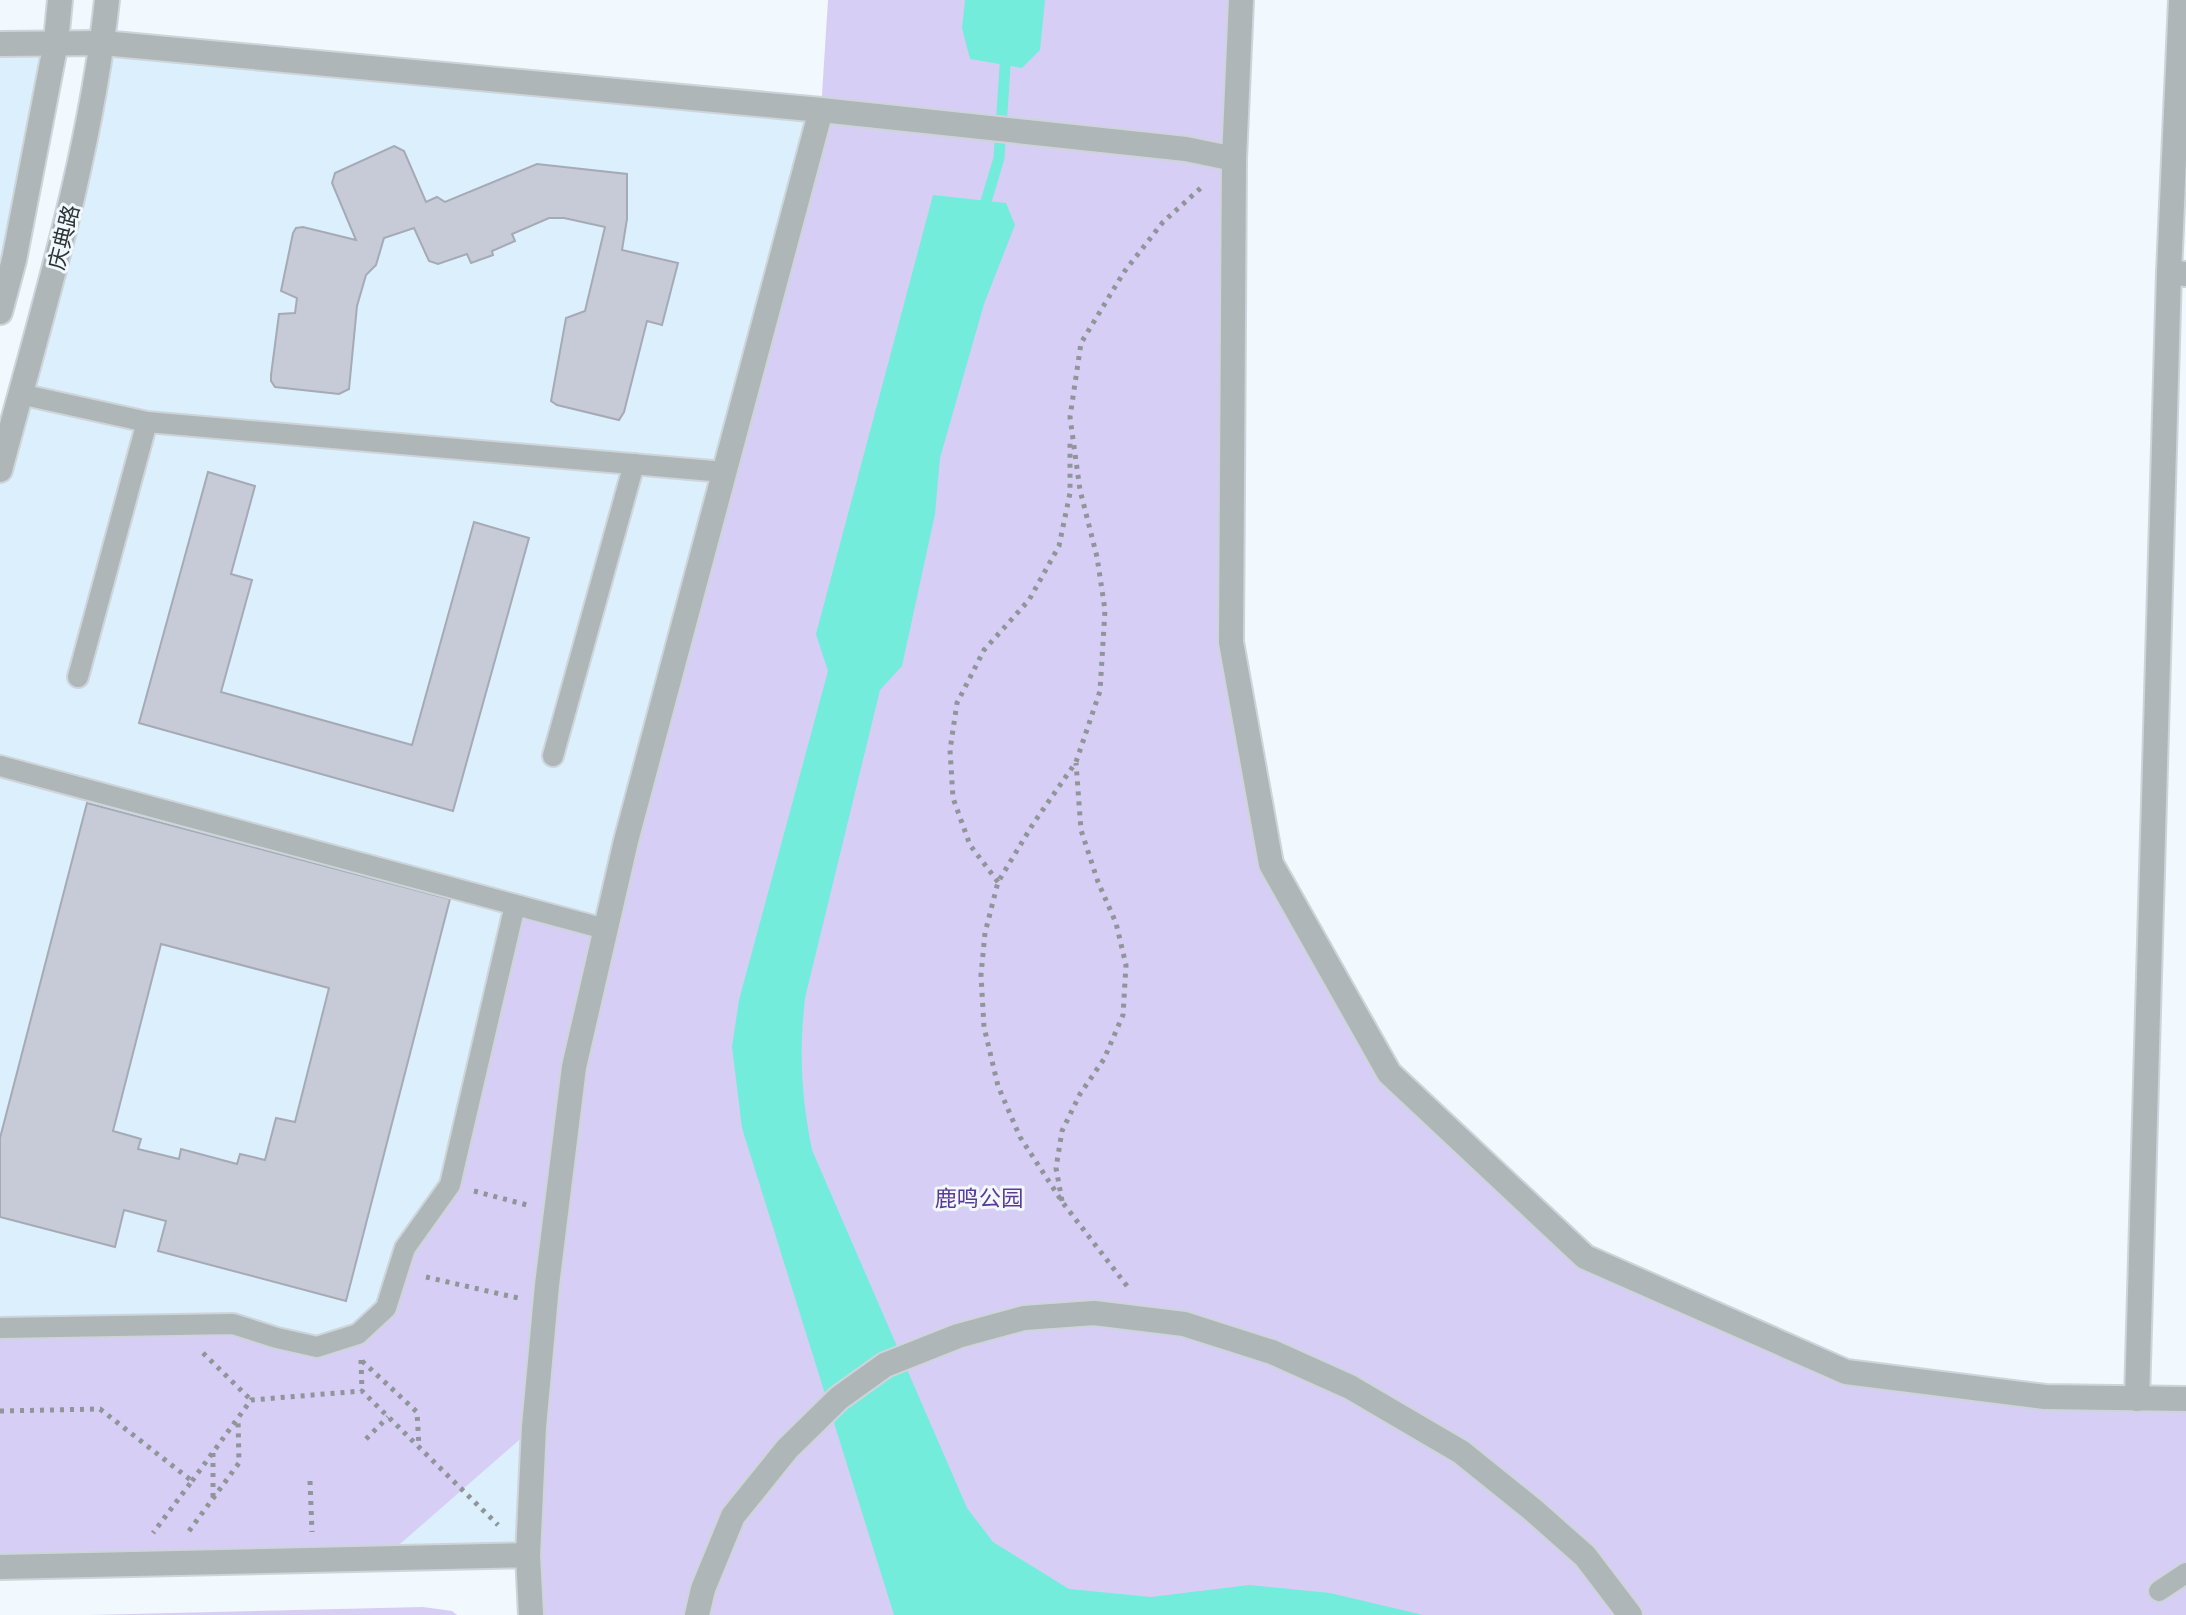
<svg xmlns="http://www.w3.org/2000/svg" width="2186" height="1615" font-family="'Golos Text','Noto Sans SC',sans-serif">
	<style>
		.built { fill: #dceffd }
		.green { fill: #d7cef5 }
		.water { fill: #73ecdb }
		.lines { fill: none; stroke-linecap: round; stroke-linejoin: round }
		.stream { stroke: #73ecdb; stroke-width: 11 }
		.building { fill: #c6cbd7; stroke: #a5aab5; stroke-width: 2; fill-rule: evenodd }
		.service-casing { stroke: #ced5da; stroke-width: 24 }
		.pedestrian-casing { stroke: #ced5da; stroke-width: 28 }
		.minor-casing { stroke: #ced5da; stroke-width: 28 }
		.tertiary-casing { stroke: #ced5da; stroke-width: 28 }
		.path { stroke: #8f9599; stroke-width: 5; stroke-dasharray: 4 6; stroke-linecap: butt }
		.service { stroke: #afb6b7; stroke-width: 20 }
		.pedestrian { stroke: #afb6b7; stroke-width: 24 }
		.minor { stroke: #afb6b7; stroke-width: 24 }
		.tertiary { stroke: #afb6b7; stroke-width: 24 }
		.labels { text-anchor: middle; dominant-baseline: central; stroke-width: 6; stroke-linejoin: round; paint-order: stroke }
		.street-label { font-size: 22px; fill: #2f3437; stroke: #f1f8fe }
		.park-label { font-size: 22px; fill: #5b3b95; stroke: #f1f8fe }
	</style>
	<rect width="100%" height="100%" fill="#f1f8fe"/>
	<g class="built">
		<polygon points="56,42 0,312 0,44"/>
		<polygon points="103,43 821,110 528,1555 0,1567 0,470"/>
	</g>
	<g class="green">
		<polygon points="828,0 1241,0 1231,642 1271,864 1388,1072 1585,1257 1846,1372 2186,1399 2186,1615 531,1615 533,1428 384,1558 0,1567 0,1328 233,1324 317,1347 386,1308 405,1248 450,1185 515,905 604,929 821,110"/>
		<polygon points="423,1607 452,1611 457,1615 89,1615"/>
	</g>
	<g class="water">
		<polygon points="965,0 1045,0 1040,50 1022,68 970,59 962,28"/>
		<path d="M 933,195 L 1006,203 L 1015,225 L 984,304 L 940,458 L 935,514 L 902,666 L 880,690 L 805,998 C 799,1054 801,1094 812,1150 L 967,1508 L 993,1542 L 1069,1589 L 1151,1597 L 1249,1585 L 1330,1593 L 1423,1615 L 894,1615 L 742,1128 L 732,1047 L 739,1000 L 828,671 L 816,634 Z"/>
	</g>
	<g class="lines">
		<polyline class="stream" points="982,215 999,158 1006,51"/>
	</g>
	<g class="building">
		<polygon points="394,146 404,151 426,202 437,197 445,202 537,164 627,174 627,219 622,250 678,263 662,325 647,321 624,412 619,420 557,405 551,401 566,318 585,311 605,227 564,218 549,218 512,234 515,241 492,251 493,255 471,263 467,254 438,264 429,261 414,228 384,238 376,265 366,275 357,306 349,389 339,394 275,387 271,381 271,375 279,314 295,313 297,298 281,291 293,233 296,228 303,227 356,240 332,183 335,173"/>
		<polygon points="208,472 255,486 231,574 252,580 221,692 412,745 474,522 529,538 453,811 139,723"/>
		<path d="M 87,803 L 450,899 L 346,1301 L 158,1251 L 166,1221 L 124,1210 L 115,1247 L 0,1217 L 0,1138 ZM 161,944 L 329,988 L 295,1122 L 276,1118 L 265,1160 L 240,1154 L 237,1164 L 181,1149 L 179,1159 L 138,1149 L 141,1139 L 113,1131 Z"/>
	</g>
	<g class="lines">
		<defs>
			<g id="service">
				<polyline points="20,394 147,422 724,472"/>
				<polyline points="78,677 147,422"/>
				<polyline points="553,756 634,464"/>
				<polyline points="0,766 605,929"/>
				<polyline points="0,1328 233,1324 277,1338 317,1347 358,1334 386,1308 405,1248 450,1185 515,905"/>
				<polyline points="2159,1591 2186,1573"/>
			</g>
			<polyline id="pedestrian" points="697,1615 703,1589 733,1516 787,1449 839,1398 885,1365 958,1336 1024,1318 1094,1313 1184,1324 1272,1352 1350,1387 1461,1452 1533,1510 1585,1556 1630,1615"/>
			<g id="minor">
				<polyline points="1241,0 1234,159 1231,642 1271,864 1389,1073 1585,1257 1846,1372 2045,1397 2186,1399"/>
				<polyline points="0,44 103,43 821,110 1186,149 1234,159"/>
				<polyline points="2169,272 2181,0"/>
				<polyline points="2137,1399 2169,272 2186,274"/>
				<polyline points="528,1555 534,1427 547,1285 574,1067 626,841 821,110"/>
				<polyline points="0,1567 528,1555 531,1615"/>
			</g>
			<g id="tertiary">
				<polyline points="0,312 14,260 56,42 60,0"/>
				<path d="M 0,470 C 41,315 90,160 107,0"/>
			</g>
		</defs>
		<use href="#service" class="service-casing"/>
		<use href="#pedestrian" class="pedestrian-casing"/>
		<use href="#minor" class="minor-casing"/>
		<use href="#tertiary" class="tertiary-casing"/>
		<g class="path">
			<polyline points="998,882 970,845 953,798 950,750 957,703 984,650 1029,600 1059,546 1070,493 1070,438"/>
			<polyline points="474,1191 527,1205"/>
			<polyline points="1062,1201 1056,1168 1062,1131 1080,1094 1104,1059 1123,1015 1126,965 1116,923 1098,882 1081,830 1076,763"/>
			<polyline points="426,1277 518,1298"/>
			<polyline points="1127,1286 1063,1203 1020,1137 998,1086 984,1027 981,975 985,933 998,882 1033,824 1076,762 1100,691 1105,610 1097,557 1080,490 1070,417 1081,343 1124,272 1163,222 1203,186"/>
			<polyline points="203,1353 251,1400"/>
			<polyline points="361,1360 362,1391"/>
			<polyline points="362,1361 417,1412 419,1447"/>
			<polyline points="0,1411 100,1409 192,1481 153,1533"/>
			<polyline points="366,1439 388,1417"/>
			<polyline points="213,1453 213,1499"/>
			<polyline points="192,1481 251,1400 362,1391 498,1525"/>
			<polyline points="310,1481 312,1532"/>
			<polyline points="189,1531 239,1463 238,1418"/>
		</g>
		<use href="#service" class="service"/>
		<use href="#pedestrian" class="pedestrian"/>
		<use href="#minor" class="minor"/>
		<use href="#tertiary" class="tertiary"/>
	</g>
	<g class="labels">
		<g class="street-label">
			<text transform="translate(63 237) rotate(-76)">庆典路</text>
		</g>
		<g class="park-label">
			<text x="979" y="1197">鹿鸣公园</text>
		</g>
	</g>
</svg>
